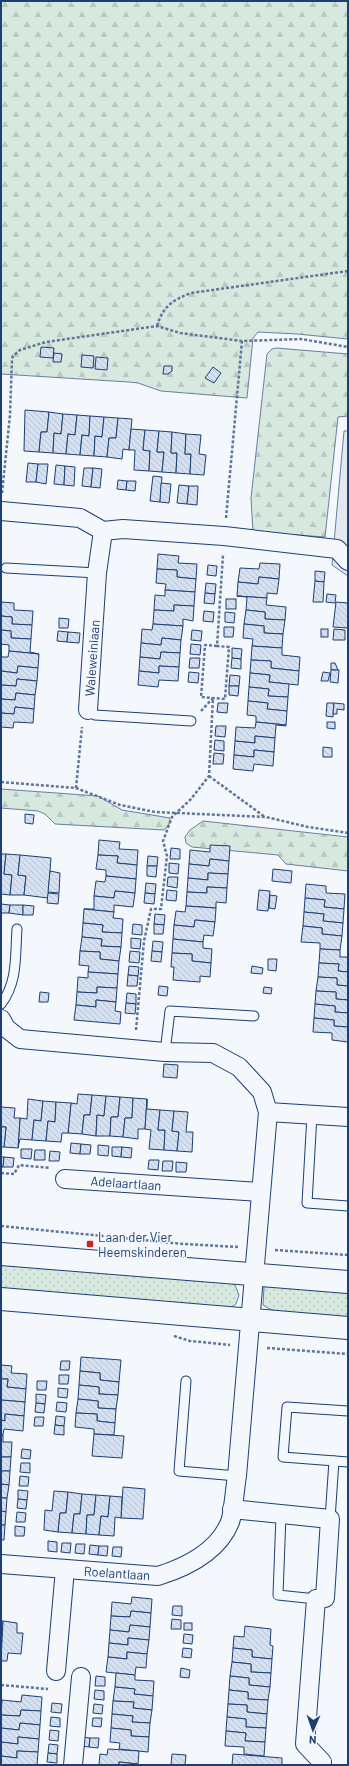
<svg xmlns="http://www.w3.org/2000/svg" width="349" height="1766" font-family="Barlow,sans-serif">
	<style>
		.grass { fill: url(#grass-dots); stroke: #687fa3 }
		.forest { fill: url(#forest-firs); stroke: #687fa3 }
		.parking { fill: #e3e8f0; stroke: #687fa3 }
		.building { fill: url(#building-back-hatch); stroke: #1d3f73 }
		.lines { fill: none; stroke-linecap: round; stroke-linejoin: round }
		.lane-casing { stroke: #1d3f73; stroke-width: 11 }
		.street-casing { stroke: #1d3f73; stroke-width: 20 }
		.secondary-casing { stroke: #1d3f73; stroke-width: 24 }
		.path { stroke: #5e769c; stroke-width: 2.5; stroke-dasharray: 3 2; stroke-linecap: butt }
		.lane { stroke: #f4f7fb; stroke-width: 9 }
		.street { stroke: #f4f7fb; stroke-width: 18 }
		.secondary { stroke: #f4f7fb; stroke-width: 22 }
		.poi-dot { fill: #c62828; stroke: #f4f7fb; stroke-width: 1.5 }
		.labels { text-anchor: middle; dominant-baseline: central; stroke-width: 3; stroke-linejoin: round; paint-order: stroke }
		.street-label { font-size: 13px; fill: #1d3f73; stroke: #f4f7fb }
		.poi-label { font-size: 13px; fill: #1d3f73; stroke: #f4f7fb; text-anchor: start }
	</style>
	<defs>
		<pattern id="grass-dots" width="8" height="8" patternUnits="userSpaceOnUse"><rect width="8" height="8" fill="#d7e8df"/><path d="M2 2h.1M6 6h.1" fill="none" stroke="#b8c8c3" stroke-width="1.8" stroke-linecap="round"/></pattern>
		<pattern id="forest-firs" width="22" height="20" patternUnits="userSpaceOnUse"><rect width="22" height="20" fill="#d7e8df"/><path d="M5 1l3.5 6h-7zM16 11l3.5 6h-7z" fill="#b8c8c3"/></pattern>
		<pattern id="building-back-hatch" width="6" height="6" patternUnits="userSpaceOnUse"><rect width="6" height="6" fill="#d5e0f0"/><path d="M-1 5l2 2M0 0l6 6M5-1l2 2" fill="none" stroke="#b6c1d1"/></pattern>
	</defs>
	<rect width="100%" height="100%" fill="#f4f7fb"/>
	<g class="grass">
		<polygon points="1,1261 226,1280 235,1285 239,1295 236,1304 228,1309 1,1288"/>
		<path d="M 266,1285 L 348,1286 L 348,1319 C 324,1317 283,1319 263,1305 L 264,1287 Z"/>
	</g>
	<g class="forest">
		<polygon points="1,1 348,1 348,339 297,334 258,332 253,338 247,398 161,391 138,383 129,382 1,374"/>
		<polygon points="276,348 348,354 348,416 338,417 325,537 253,532 251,498 267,354 272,349"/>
		<polygon points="1,789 98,796 122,810 170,818 169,824 164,830 55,824 45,814 38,811 1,808"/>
		<polygon points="203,821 348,837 348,871 286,864 278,855 192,847 186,843 185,837 190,830"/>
	</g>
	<polygon class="parking" points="344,431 348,431 348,576 332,565"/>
	<g class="building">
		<polygon points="41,347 54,348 53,358 40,357"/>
		<polygon points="54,353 62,354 61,362 53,362"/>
		<polygon points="82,355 94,356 93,368 81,367"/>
		<polygon points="96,357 108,358 107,370 95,369"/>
		<polygon points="164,366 172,366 172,371 168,374 163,374"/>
		<polygon points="213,367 221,373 214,383 205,378"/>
		<polygon points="25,410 49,412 47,432 41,432 39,452 24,451"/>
		<polygon points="49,412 63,414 61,434 54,433 53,453 39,452 41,432 47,432"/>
		<polygon points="63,414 77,415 75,435 68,434 66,454 53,453 54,433 61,434"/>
		<polygon points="77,415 90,416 89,436 82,435 80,455 66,454 68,434 75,435"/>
		<polygon points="90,416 104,417 102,437 95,436 94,456 80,455 82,435 89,436"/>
		<polygon points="104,417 118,418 116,438 109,438 107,457 94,456 95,436 102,437"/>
		<polygon points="118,418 132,419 129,450 123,449 122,459 107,457 109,438 116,438"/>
		<polygon points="131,429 145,430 143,450 150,451 149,471 134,470 135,450 129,450"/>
		<polygon points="145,430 159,431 157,452 164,452 162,472 149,471 150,451 143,450"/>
		<polygon points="159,431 172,432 171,453 177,453 176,473 162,472 164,452 157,452"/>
		<polygon points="172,432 186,434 185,454 191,454 190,474 176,473 177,453 171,453"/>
		<polygon points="186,434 201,435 199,454 206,455 204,475 190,474 191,454 185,454"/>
		<polygon points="28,463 38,464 36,482 26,482"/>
		<polygon points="38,464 48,464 46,484 36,482"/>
		<polygon points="56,465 65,466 64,485 54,484"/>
		<polygon points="65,466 75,467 74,486 64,485"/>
		<polygon points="84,468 93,468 91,487 82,486"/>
		<polygon points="93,468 102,469 100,488 91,487"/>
		<polygon points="153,476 162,477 160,502 150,501"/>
		<polygon points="118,480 127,481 126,490 117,489"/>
		<polygon points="127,481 136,481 135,491 126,490"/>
		<polygon points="161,483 171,484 169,503 160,502"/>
		<polygon points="179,485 189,486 187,504 177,503"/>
		<polygon points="189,486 198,486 197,505 187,504"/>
		<polygon points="158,554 179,556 178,563 197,564 196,579 177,577 177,570 157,569"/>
		<polygon points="260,563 280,564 279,579 259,577 258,584 238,582 240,568 259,569"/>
		<polygon points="208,565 217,566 216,576 207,575"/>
		<polygon points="157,569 177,570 177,577 196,579 195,592 165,590 166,584 156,583"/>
		<polygon points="315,571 325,572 324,582 315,581"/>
		<polygon points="259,577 279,579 277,594 267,593 267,598 237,596 238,582 258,584"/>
		<polygon points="315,581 324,582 323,602 313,602"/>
		<polygon points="206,583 216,584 215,594 205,593"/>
		<polygon points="165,590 195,592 194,606 174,605 174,611 154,610 155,595 165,596"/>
		<polygon points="205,593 215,594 214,604 204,603"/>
		<polygon points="327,594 336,595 335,603 326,602"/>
		<polygon points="237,596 267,598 266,605 286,607 285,620 265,619 265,612 246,610 247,597"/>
		<rect x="226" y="599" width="10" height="10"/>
		<polygon points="1,602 14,603 14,610 33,611 32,625 12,624 12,617 1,616"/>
		<polygon points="336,602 348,603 348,628 333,627"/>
		<polygon points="174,605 194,606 193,621 183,619 183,626 153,624 154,610 174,611"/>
		<polygon points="246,610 265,612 265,619 285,620 283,634 264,633 264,626 244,624"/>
		<polygon points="204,611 214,612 213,622 203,621"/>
		<polygon points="225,612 235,613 234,623 225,622"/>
		<polygon points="1,616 12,617 12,624 32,625 31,639 11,638 11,631 1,630"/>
		<polygon points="59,618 69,619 68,628 59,628"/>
		<polygon points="153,624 183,626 181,640 162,638 161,645 141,643 142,629 152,630"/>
		<polygon points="244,624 264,626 264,633 283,634 282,648 252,646 253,639 243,638"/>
		<polygon points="224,627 234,627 233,637 224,637"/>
		<rect x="321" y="629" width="7" height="8"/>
		<polygon points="334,629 345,630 345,640 333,640"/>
		<polygon points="1,630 11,631 11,638 31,639 30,652 39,654 9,651 9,645 1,644"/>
		<polygon points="192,630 202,631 201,641 191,640"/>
		<polygon points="58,631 68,632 67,642 57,641"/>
		<polygon points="68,632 80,633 79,643 67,642"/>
		<polygon points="162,638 181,640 180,653 161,652 160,659 140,657 141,643 161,645"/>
		<polygon points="191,644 201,645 200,655 190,654"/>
		<polygon points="252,646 282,648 282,655 300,657 299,671 271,668 271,661 251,660"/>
		<polygon points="232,648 242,649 241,659 232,658"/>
		<polygon points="9,651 39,654 38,668 18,666 17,673 1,671 1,657 8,657"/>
		<polygon points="161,652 180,653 179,667 159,666 159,673 139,671 140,657 160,659"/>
		<polygon points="190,658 200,658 199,668 189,668"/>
		<polygon points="232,658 241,659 241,669 231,668"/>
		<polygon points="251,660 271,661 271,668 299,671 298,685 269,682 270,675 250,673"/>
		<polygon points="331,663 335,663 338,670 331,670"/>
		<polygon points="18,666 38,668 37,681 17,679 16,686 1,685 1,671 17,673"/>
		<polygon points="159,666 179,667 178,681 159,680 158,687 138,685 139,671 159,673"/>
		<polygon points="331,670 339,670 338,683 330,682"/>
		<polygon points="189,672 199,673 198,683 188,682"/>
		<polygon points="323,672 330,673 328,681 321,681"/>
		<polygon points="250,673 270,675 269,682 289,684 288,697 268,696 269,689 249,687"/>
		<polygon points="230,675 240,676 239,686 229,686"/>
		<polygon points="17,679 37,681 35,695 16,693 15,700 1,699 1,685 16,686"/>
		<polygon points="229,686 239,686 238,696 229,695"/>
		<polygon points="249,687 269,689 268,696 288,697 287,711 267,709 268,703 248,701"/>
		<polygon points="16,693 35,695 34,709 15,707 14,714 1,713 1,699 15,700"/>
		<polygon points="248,701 268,703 267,709 287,711 286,725 256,722 256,716 247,715"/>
		<polygon points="218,703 228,703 227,713 217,712"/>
		<polygon points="327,703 334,703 333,717 326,716"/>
		<polygon points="334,703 344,704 344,710 337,709 337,714 333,714"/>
		<polygon points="15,707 34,709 33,723 14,722 13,728 1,727 1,713 14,714"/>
		<polygon points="256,722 286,725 286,726 276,725 275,738 255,736 255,743 235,741 236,727 255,728"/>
		<polygon points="327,722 335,722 335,729 327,728"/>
		<polygon points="216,726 226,726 225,737 215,736"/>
		<polygon points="255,736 275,738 274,752 254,750 254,757 234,755 235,741 255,743"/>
		<polygon points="215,740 224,741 224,751 214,750"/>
		<polygon points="323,747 332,748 332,757 323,757"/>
		<polygon points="254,750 274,752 273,766 254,764 253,771 233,769 234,755 254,757"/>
		<polygon points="214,753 224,754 223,764 213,764"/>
		<polygon points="25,814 34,815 33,824 25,823"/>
		<polygon points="99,840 120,842 119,849 138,850 137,865 117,863 118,856 98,855"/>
		<polygon points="210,845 230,846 229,861 210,859 209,866 189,864 190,850 210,852"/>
		<polygon points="171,848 180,849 180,859 170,859"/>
		<polygon points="1,854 6,854 4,874 12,875 10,895 1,894"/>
		<polygon points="6,854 20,855 18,875 26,876 24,895 10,895 12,875 4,874"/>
		<polygon points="20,855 51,858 48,898 24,895 26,876 18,875"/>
		<polygon points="98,855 118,856 117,863 137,865 136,879 106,876 106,870 96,869"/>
		<polygon points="148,856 158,857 157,866 147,866"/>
		<polygon points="210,859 229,861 228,874 208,873 208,880 188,878 189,864 209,866"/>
		<polygon points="169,863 179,864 178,874 169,873"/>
		<polygon points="147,866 157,866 156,877 147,876"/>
		<polygon points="273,869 292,871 291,883 272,881"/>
		<polygon points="50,871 60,873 59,893 48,892"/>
		<polygon points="208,873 228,874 227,888 207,887 207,893 187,892 188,878 208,880"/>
		<polygon points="106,876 136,879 135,893 115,891 114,898 94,896 96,881 105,882"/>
		<polygon points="168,877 178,877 177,888 167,886"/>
		<polygon points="146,883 156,884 155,894 145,893"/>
		<polygon points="306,884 326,886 326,893 345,894 344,909 324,907 325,900 305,898"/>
		<polygon points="207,887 227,888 226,903 216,902 216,908 186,906 187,892 207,893"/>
		<polygon points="167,890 177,891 176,901 166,900"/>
		<polygon points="259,890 270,891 268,911 257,910"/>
		<polygon points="115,891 135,893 133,907 114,905 114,912 84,909 94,909 94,896 114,898"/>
		<polygon points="48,893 59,894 58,904 47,903"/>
		<polygon points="145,893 155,894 154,904 144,903"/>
		<polygon points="270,895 277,896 275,909 269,908"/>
		<polygon points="305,898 325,900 324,907 344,909 343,923 323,921 324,914 304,912"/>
		<polygon points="1,904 10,905 9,913 1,913"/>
		<polygon points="10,905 23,905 23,915 9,913"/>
		<polygon points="23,905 34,906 33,915 23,915"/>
		<polygon points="186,906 216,908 215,922 195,920 194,927 174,925 176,911 185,912"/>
		<polygon points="84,909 114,912 113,918 123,919 122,933 102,932 103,925 83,923"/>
		<polygon points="304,912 324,914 323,921 343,923 342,936 322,934 322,928 303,926"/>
		<polygon points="155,914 165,915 164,925 154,924"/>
		<polygon points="195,920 215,922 213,936 204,935 203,942 173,939 174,925 194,927"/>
		<polygon points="83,923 103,925 102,932 122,933 121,947 101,946 102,939 82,937"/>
		<polygon points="133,924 142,925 142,935 132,934"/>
		<polygon points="154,924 164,925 163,934 154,934"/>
		<polygon points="303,926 322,928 322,934 342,936 340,950 320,949 320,943 301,942"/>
		<polygon points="82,937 102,939 101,946 121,947 119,961 100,959 100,952 80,951"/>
		<polygon points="131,938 141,939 140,949 131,948"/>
		<polygon points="173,939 203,942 203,948 212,949 211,963 192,961 192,954 172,953"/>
		<polygon points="153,941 163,942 162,952 152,951"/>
		<polygon points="320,949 340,950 340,957 348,957 348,972 338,971 339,964 319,963"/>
		<polygon points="80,951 100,952 100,959 119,961 118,974 88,972 89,966 79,965"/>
		<polygon points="130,951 140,952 139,963 129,962"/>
		<polygon points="152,951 162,952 161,962 151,961"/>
		<polygon points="172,953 192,954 192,961 211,963 210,977 200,976 200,982 173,980 174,967 171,967"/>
		<polygon points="268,959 277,959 276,971 268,970"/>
		<polygon points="319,963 339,964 338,971 348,972 348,986 337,985 337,978 318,977"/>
		<polygon points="129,966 139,967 138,976 128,975"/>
		<polygon points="252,966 263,968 262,974 251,973"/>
		<polygon points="88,972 118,974 117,988 97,987 97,993 77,992 78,977 88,978"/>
		<polygon points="128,975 138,976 137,986 127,986"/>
		<polygon points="318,977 337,978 337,985 348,986 348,1000 336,999 336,992 316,991"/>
		<polygon points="159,986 168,987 167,996 158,995"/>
		<polygon points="97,987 117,988 116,1002 96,1000 96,1007 76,1005 77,992 97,993"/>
		<polygon points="264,987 272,988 271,994 263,993"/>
		<polygon points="316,991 336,992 336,999 348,1000 348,1013 335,1012 335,1006 315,1004"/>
		<polygon points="40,992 49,993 48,1002 39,1002"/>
		<polygon points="127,993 136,994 136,1004 126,1003"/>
		<polygon points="96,1000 116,1002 115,1011 121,1012 120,1024 74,1020 76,1005 96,1007"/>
		<polygon points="126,1003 136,1004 135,1014 125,1013"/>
		<polygon points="315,1004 335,1006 335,1012 348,1013 348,1027 334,1026 334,1020 314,1018"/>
		<polygon points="314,1018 334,1020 334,1026 348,1027 348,1042 332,1040 332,1033 313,1032"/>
		<polygon points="164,1064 178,1065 177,1078 163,1077"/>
		<polygon points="78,1094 92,1095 90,1115 84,1115 82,1134 68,1133 71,1103 77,1104"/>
		<polygon points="92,1095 106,1096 104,1116 97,1115 96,1136 82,1134 84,1115 90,1115"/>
		<polygon points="106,1096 120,1097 118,1117 111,1117 110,1136 96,1136 97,1115 104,1116"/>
		<polygon points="120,1097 133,1098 132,1118 125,1118 123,1137 110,1136 111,1117 118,1117"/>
		<polygon points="133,1098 147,1099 145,1129 138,1129 138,1139 123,1137 125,1118 132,1118"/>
		<polygon points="28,1099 43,1101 41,1121 34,1120 32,1140 20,1139 18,1148 20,1118 27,1119"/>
		<polygon points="147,1099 147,1109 160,1110 158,1130 165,1130 164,1150 149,1149 151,1130 145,1129"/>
		<polygon points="43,1101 56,1102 55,1122 48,1121 46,1141 32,1140 34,1120 41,1121"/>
		<polygon points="56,1102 71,1103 68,1133 62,1133 61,1142 46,1141 48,1121 55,1122"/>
		<polygon points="1,1107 15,1108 14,1118 20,1118 18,1148 4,1147 6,1127 1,1127"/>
		<polygon points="160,1110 174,1111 172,1131 179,1132 177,1151 164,1150 165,1130 158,1130"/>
		<polygon points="174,1111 188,1112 186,1132 193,1132 192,1152 177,1151 179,1132 172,1131"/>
		<polygon points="1,1127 6,1127 4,1147 1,1147"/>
		<polygon points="71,1143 81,1144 80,1154 70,1153"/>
		<polygon points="81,1144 91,1145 90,1154 80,1154"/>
		<polygon points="98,1145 109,1146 108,1156 98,1155"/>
		<polygon points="112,1147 122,1147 121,1157 112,1156"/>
		<polygon points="122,1147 132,1148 131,1158 121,1157"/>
		<polygon points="21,1149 32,1149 31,1159 21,1158"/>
		<polygon points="35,1150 45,1150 45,1160 34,1160"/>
		<polygon points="50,1151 60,1152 59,1161 49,1161"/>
		<polygon points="1,1157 4,1157 3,1167 1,1167"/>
		<polygon points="4,1157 14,1158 13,1167 3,1167"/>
		<polygon points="149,1160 159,1160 158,1170 148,1169"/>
		<polygon points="163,1161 173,1161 172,1171 162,1171"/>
		<polygon points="176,1162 187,1163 186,1172 176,1172"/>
		<polygon points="81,1357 121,1360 119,1382 100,1380 100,1373 80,1371"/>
		<polygon points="61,1361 70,1361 69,1370 60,1370"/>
		<polygon points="1,1365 12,1366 11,1373 27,1374 26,1389 7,1387 8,1379 1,1379"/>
		<polygon points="80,1371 100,1373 100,1380 119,1382 118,1395 99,1394 99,1387 79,1385"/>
		<polygon points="59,1375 69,1375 68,1384 59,1384"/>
		<polygon points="1,1379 8,1379 7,1387 26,1389 25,1402 1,1400"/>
		<polygon points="37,1381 47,1381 46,1390 37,1390"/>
		<polygon points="79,1385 99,1387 99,1394 118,1395 116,1409 98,1408 98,1401 78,1399"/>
		<polygon points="58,1388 68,1389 67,1398 58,1397"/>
		<polygon points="36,1394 46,1395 45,1404 36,1403"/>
		<polygon points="78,1399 98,1401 98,1408 116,1409 115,1423 97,1421 97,1414 76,1413"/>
		<polygon points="1,1400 25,1402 24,1416 5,1414 5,1421 1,1420"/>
		<polygon points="57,1402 67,1403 66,1412 56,1411"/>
		<polygon points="36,1403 45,1404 44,1413 35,1412"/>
		<polygon points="76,1413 97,1414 97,1421 115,1423 114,1435 94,1434 94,1429 75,1427"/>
		<polygon points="5,1414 24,1416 23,1431 4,1429 3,1435 1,1435 1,1420 5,1421"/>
		<polygon points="56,1416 65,1417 64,1426 55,1425"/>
		<polygon points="35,1417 44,1417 43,1426 34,1426"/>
		<polygon points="55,1425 64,1426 64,1435 54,1434"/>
		<polygon points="94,1434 124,1436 122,1458 92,1456"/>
		<polygon points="1,1435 3,1435 3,1442 12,1442 11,1457 1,1457"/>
		<polygon points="22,1449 31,1450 30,1459 21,1458"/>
		<polygon points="1,1457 11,1457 10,1471 1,1471"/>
		<polygon points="21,1463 30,1463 30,1473 20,1472"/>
		<polygon points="1,1471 10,1471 9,1485 1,1484"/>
		<polygon points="20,1476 29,1477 28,1486 19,1486"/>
		<polygon points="1,1484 9,1485 7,1498 1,1498"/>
		<polygon points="123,1487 145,1489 143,1519 121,1518"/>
		<polygon points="18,1490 28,1491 27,1500 18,1499"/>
		<polygon points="54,1491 68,1492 66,1513 60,1513 58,1532 44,1530 45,1510 52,1511"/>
		<polygon points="68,1492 82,1494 80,1514 74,1514 72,1533 58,1532 60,1513 66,1513"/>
		<polygon points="82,1494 96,1495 94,1515 87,1515 86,1534 72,1533 74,1514 80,1514"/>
		<polygon points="96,1495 110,1496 108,1517 101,1516 99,1535 86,1534 87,1515 94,1515"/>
		<polygon points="110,1496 122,1497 121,1518 115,1517 114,1536 99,1535 101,1516 108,1517"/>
		<polygon points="1,1498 7,1498 6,1512 1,1511"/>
		<polygon points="18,1499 27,1500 26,1509 17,1508"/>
		<polygon points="1,1511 6,1512 5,1525 1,1525"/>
		<polygon points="17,1512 26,1513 25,1522 16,1522"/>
		<polygon points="1,1525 5,1525 4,1540 1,1540"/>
		<polygon points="15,1526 25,1527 24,1536 15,1536"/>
		<polygon points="48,1541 57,1542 57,1552 48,1551"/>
		<polygon points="62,1543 71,1543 70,1553 61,1552"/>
		<polygon points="76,1544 85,1544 84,1554 75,1553"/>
		<polygon points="90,1545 99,1546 98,1555 89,1554"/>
		<polygon points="99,1546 108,1546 107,1556 98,1555"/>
		<polygon points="113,1547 122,1547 121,1557 112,1556"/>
		<polygon points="132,1597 152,1599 151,1613 131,1611 130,1617 111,1616 112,1602 131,1604"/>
		<polygon points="173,1606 182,1606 182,1616 172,1615"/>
		<polygon points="131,1611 151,1613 150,1627 130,1625 129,1632 110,1630 111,1616 130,1617"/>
		<polygon points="172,1619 181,1620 181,1629 171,1629"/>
		<polygon points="1,1621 3,1621 1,1642"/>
		<polygon points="3,1621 17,1623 17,1633 23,1633 21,1654 8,1653 7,1661 1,1661"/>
		<rect x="184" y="1623" width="8" height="7"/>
		<polygon points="130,1625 150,1627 149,1640 128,1638 128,1645 109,1643 110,1630 129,1632"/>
		<polygon points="245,1626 271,1629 270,1645 273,1646 272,1659 252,1657 252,1650 233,1648 234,1636 244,1637"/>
		<polygon points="184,1634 193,1635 192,1644 183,1643"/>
		<polygon points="128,1638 149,1640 147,1654 127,1652 127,1659 108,1657 109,1643 128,1645"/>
		<polygon points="183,1648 192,1649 191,1658 182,1657"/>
		<polygon points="233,1648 252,1650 252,1657 272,1659 271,1673 251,1672 251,1664 232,1662"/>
		<polygon points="127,1652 147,1654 146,1668 136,1667 135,1675 106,1672 108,1657 127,1659"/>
		<polygon points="232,1662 251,1664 251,1672 271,1673 270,1687 249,1685 249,1678 230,1676"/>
		<polygon points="181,1668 190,1670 189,1678 180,1677"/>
		<polygon points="116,1673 135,1675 135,1680 154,1681 153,1696 134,1694 135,1689 115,1687"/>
		<polygon points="96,1676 105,1677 105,1686 95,1686"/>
		<polygon points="230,1676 249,1678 249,1685 270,1687 268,1700 248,1699 248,1692 229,1690"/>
		<polygon points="115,1687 135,1689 134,1694 153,1696 152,1710 133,1708 134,1702 113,1701"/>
		<polygon points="95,1690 104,1691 104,1700 94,1699"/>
		<polygon points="229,1690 248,1692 248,1699 268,1700 267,1714 247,1712 247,1705 228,1704"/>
		<polygon points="22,1695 42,1697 41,1711 21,1710 20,1716 1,1715 2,1700 21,1702"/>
		<polygon points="113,1701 134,1702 133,1708 152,1710 150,1723 132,1722 133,1716 112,1714"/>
		<polygon points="52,1703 62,1704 61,1713 51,1712"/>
		<polygon points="94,1704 103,1705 102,1714 93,1713"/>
		<polygon points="228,1704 247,1705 247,1712 267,1714 266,1728 246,1727 246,1719 227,1717"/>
		<polygon points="21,1710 41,1711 40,1725 20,1723 19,1730 1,1728 1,1715 20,1716"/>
		<polygon points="112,1714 133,1716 132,1722 150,1723 149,1737 131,1736 131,1730 111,1728"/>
		<polygon points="51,1717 60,1718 60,1727 50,1726"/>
		<polygon points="227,1717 246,1719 246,1727 266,1728 265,1742 245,1741 246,1733 226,1731"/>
		<polygon points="93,1718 102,1718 101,1727 92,1726"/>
		<polygon points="20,1723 40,1725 39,1739 18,1737 18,1744 1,1742 1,1728 19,1730"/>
		<polygon points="111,1728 131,1730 131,1736 149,1737 148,1752 119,1749 120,1743 110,1742"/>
		<polygon points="50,1730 59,1731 58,1741 49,1740"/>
		<polygon points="226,1731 246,1733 245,1741 265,1742 264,1756 244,1754 244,1747 225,1746"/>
		<polygon points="18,1737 39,1739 38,1752 17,1751 17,1758 1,1756 1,1742 18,1744"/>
		<polygon points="81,1737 90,1738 89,1747 81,1746"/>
		<polygon points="90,1738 99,1738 98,1748 89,1747"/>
		<polygon points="49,1744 58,1745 57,1754 48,1753"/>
		<polygon points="108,1749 139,1751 138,1764 119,1762 119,1765 99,1765 100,1754 107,1755"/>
		<polygon points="17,1751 38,1752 37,1765 1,1765 1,1756 17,1758"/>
		<polygon points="48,1753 57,1754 57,1763 47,1762"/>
		<polygon points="172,1754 186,1755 185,1765 171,1765"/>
		<polygon points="233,1754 282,1758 282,1765 232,1765"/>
		<polygon points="119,1762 138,1764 138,1765 119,1765"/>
	</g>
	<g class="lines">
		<defs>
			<g id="lane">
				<polyline points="6,568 97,573"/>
				<polyline points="88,710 95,715 191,721"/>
				<path d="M 1,1004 C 18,982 15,956 17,929"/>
				<polyline points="165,1052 170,1011 254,1016"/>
				<polyline points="312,1115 307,1203 348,1206"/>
				<polyline points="186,1381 179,1471 237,1476"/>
				<polyline points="348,1411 287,1407 283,1457 348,1462"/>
				<polyline points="281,1515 278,1595 316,1599"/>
				<polyline points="330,1519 334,1461"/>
			</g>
			<g id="street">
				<polyline points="1,511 80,518 103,531 123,529 224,536 337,549 348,561"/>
				<polyline points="88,710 97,573 103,531"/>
				<path d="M 1,1019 L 6,1028 L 20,1039 L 165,1052 L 213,1053 L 239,1067 L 262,1092 L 268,1112 L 237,1476 C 235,1487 233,1515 230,1522 C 218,1552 187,1567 158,1576 L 1,1564"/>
				<polyline points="268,1112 348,1117"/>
				<polyline points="65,1179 261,1192"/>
				<polyline points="232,1509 330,1519 325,1598 316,1599 305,1744 322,1762 321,1765"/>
				<polyline points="56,1671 65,1569"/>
				<polyline points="73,1765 81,1677"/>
			</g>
			<g id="secondary">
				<polyline points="1,1254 348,1282"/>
				<polyline points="1,1299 348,1328"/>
			</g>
		</defs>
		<use href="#lane" class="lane-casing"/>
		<use href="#street" class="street-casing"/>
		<use href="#secondary" class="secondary-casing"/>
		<g class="path">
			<path d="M 157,326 C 163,306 173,300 191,293 L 348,271"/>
			<polyline points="2,493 10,415 12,359 13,356 20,350 46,342 157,326 180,333 242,341 301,339 348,347"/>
			<polyline points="226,518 242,341"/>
			<polyline points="217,646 205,645 201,697 225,699 229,647 217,646 223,555"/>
			<polyline points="201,711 213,698"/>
			<polyline points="209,776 265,817"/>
			<polyline points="1,782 76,788 120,805 155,812 266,817 308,827 348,833"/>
			<polyline points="76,788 82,727"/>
			<polyline points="136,1030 144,941 151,909 161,909 167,856 163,841 172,817 191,799 209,776 213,698"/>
			<polyline points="1,1173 14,1174 19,1165 50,1168"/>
			<polyline points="1,1226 184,1244 238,1247"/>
			<polyline points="275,1250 348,1255"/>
			<polyline points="174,1336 190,1341 230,1345"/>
			<polyline points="267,1348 348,1354"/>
			<polyline points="1,1685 48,1689"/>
		</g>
		<use href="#lane" class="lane"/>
		<use href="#street" class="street"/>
		<use href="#secondary" class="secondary"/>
	</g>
	<rect class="poi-dot" x="86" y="1240" width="8" height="8" rx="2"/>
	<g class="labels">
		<g class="street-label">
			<text transform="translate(92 658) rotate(-86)">Waleweinlaan</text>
			<text transform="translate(126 1183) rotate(4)">Adelaartlaan</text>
			<text transform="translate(117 1573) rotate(4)">Roelantlaan</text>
		</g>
		<g class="poi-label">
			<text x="98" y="1237">Laan der Vier<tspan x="98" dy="15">Heemskinderen</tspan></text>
		</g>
	</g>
	<rect width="349" height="1766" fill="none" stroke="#1d3f73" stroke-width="4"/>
	<g transform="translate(313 1730) rotate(182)" stroke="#f4f7fb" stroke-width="3" paint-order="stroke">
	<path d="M0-3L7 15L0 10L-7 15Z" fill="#1d3f73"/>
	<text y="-6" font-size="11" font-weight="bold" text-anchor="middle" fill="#1d3f73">N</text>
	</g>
</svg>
